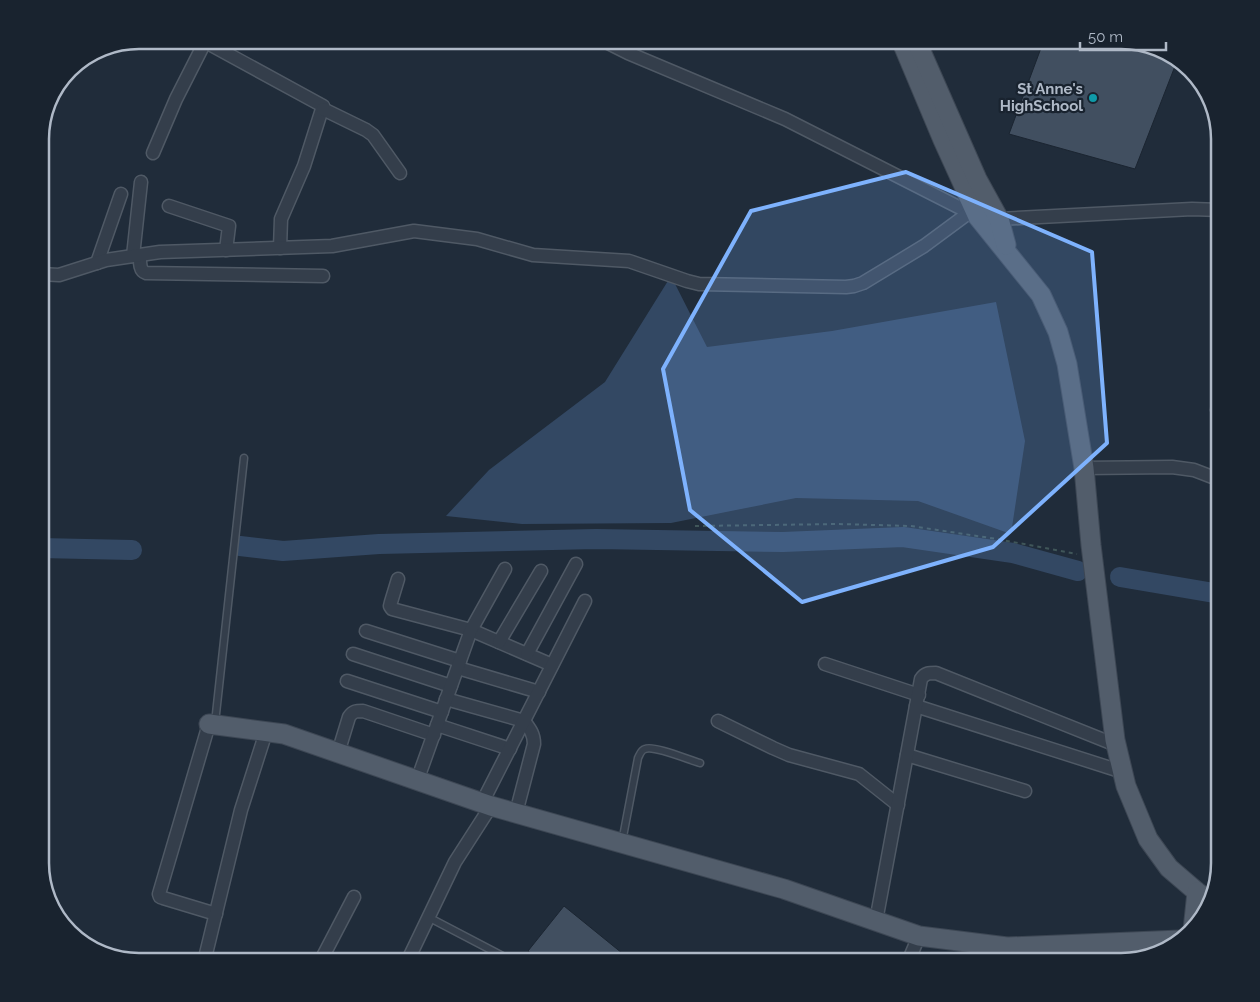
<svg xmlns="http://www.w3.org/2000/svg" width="1260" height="1002" font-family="Raleway,sans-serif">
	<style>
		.water { fill: #334863 }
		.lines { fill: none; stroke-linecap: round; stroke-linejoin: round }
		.river { stroke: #334863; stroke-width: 20 }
		.building { fill: #414f60; stroke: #1b2531 }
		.service-casing { stroke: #4f5965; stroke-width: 9 }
		.minor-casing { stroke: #4f5965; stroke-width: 15 }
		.primary-casing { stroke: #3d4754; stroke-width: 21 }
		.path { stroke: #405659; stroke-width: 2; stroke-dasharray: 4 4; stroke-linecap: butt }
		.service { stroke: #343e4b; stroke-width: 6 }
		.minor { stroke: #343e4b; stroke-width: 12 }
		.primary { stroke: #525d6b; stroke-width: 19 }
		.marked { fill: #7eb2fd; fill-opacity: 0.2; stroke: #7eb2fd; stroke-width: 4; stroke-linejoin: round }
		.culture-dot { fill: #0f9aa8; stroke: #19232f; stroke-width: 2 }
		.labels { text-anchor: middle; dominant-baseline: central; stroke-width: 4.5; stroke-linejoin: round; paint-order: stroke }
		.poi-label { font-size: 15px; font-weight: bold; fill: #afb9c7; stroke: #19232f; text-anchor: end }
		.rim { fill: none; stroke: #afb9c7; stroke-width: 2.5 }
	</style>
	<rect width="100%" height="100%" fill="#202c3a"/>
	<polygon class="water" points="671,276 707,347 832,331 996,302 1025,441 1011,534 918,501 796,498 671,523 522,524 446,516 489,470 605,382"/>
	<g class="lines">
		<g class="river">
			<polyline points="240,546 283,551 379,544 596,539 783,542 903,537 1013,553 1078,571"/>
			<polyline points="40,548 132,550"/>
			<polyline points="1120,577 1220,594"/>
		</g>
	</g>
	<g class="building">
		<polygon points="1044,40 1121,40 1177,61 1135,169 1009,134"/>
		<polygon points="564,906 633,962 542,962 528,951"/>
	</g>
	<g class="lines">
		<defs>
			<g id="service">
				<polyline points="215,723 244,458"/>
				<path d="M 622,842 L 638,758 C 640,754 641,750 645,749 C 654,745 689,760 700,763"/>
				<polyline points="428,917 514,962"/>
			</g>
			<g id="minor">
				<polyline points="202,40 323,106 304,166 281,219 280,248"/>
				<polyline points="602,40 628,53 785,119 978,217 999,219 1192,209 1220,210"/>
				<polyline points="323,109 366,130 373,135 400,173"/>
				<polyline points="153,153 176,99 206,40"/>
				<polyline points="169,206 229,226 226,250"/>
				<path d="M 140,255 C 140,261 139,271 146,273 L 323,276"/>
				<polyline points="133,256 141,182"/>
				<polyline points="97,263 121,194"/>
				<polyline points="40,274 59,275 106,260 160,252 332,246 414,231 477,239 533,255 629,261 687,281 699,284 846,287 854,286 863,283 924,246 970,212"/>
				<polyline points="1217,410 1220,402"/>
				<polyline points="1084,468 1172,467 1194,470 1220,480"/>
				<polyline points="398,579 391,602 390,606 392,609 471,630 552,665"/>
				<polyline points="366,631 460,661"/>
				<polyline points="499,642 541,571"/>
				<polyline points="353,654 451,686"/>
				<polyline points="527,654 576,564"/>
				<polyline points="825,664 919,695"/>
				<polyline points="458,668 539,692"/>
				<polyline points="347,681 442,712"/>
				<path d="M 446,699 L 524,721 C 530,729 534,734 534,744 L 516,813"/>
				<polyline points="916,706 1123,772"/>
				<polyline points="718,721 773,748 789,755 859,774 898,805"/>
				<polyline points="209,724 159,894 160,897 163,898 216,914"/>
				<polyline points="437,725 510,749"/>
				<path d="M 338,753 L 349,717 C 353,711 356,711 363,711 L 434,735"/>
				<polyline points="907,755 1025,791"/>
				<polyline points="417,781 471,630 505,569"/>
				<polyline points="482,803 585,601"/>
				<path d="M 876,921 L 921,679 C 925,673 929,673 936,673 L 1116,745"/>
				<polyline points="204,962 241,810 266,732"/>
				<polyline points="320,962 354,897"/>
				<polyline points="407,962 455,862 491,806"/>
				<polyline points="908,962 919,936"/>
			</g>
			<g id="primary">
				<polyline points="901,40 943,140 978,217 1041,295 1058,332 1067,364 1084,468 1091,545 1115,740 1126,786 1148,839 1169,868 1197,892 1207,899"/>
				<polyline points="916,40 977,179 999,219 1006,245"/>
				<polyline points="209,724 284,734 491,806 784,889 919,936 1007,947 1180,940"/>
				<polyline points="1193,930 1197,892"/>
			</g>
		</defs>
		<use href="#service" class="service-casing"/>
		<use href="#minor" class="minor-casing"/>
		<use href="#primary" class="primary-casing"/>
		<polyline class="path" points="695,526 838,524 911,526 997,539 1077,554"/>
		<use href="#service" class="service"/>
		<use href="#minor" class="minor"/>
		<use href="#primary" class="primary"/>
	</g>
	<path class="marked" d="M 906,172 L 1092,252 L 1107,443 L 993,547 L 802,602 L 690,510 L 663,369 L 751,211 Z"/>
	<circle class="culture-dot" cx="1093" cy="98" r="5"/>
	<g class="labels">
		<g class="poi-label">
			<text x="1083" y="89">St Anne's<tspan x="1083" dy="17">HighSchool</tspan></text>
		</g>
	</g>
	<path d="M0 0H1260V1002H0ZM139 49H1121A90 90 0 0 1 1211 139V863A90 90 0 0 1 1121 953H139A90 90 0 0 1 49 863V139A90 90 0 0 1 139 49Z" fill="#19232f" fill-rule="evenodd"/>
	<path class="rim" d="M139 49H1121A90 90 0 0 1 1211 139V863A90 90 0 0 1 1121 953H139A90 90 0 0 1 49 863V139A90 90 0 0 1 139 49Z"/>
	<path d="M1080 42v8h86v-8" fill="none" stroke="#afb9c7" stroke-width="2.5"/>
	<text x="1088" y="42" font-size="15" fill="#afb9c7" stroke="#19232f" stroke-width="4" paint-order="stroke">50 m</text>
</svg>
